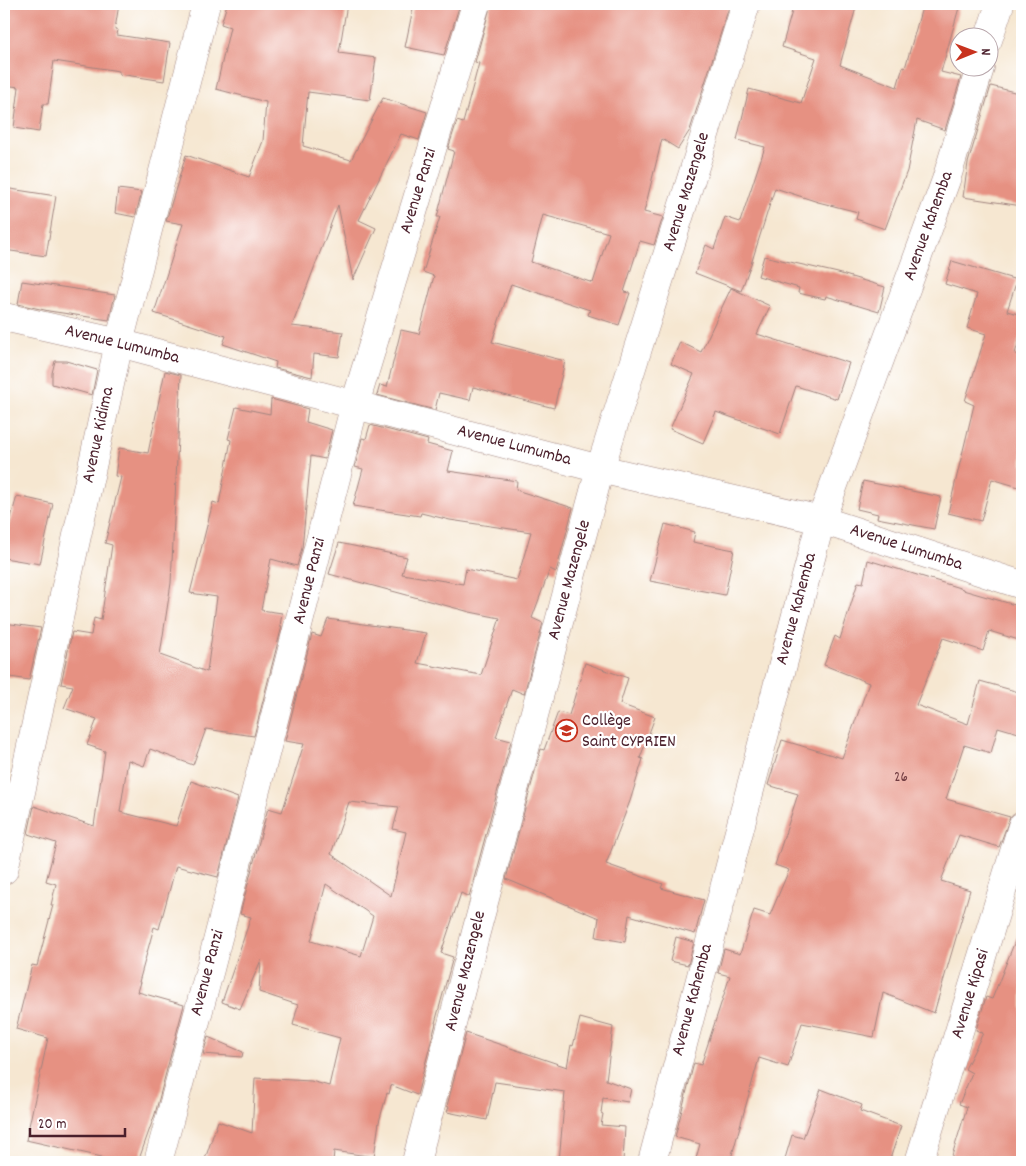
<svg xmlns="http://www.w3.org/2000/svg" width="1026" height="1166" font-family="Dekko,sans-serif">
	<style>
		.building { fill: #e69182; fill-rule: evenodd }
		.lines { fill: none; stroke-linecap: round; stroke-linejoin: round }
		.minor-casing { stroke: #a0837e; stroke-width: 29 }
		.minor { stroke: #fff; stroke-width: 28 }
		.labels { text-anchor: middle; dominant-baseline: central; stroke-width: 4.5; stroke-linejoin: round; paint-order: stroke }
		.number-label { font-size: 15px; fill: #713c41 }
		.street-label { font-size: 18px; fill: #4a1f2b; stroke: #fff }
		.poi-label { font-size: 18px; fill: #4a1f2b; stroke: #fff; text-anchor: start }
	</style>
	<rect width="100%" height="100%" fill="#fff"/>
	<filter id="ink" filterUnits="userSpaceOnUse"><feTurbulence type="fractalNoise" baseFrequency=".02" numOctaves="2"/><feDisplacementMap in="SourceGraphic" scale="10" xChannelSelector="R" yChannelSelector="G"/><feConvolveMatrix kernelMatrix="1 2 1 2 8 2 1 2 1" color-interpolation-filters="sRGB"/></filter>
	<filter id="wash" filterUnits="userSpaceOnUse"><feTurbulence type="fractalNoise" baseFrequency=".0096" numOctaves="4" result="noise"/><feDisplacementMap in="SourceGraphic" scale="20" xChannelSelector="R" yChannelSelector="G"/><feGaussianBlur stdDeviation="1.12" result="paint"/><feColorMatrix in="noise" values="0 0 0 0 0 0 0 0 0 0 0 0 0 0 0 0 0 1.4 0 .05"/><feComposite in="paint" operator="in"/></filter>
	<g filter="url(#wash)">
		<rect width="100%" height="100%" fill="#f6e7d1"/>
		<g id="blocks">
			<g class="building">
				<polygon points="4,4 119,4 115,29 118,30 117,35 170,43 164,81 119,74 119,71 54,61 48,104 43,104 39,132 14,128 19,87 4,85"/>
				<polygon points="227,4 347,4 339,53 376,58 370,100 308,92 303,146 351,160 383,98 427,112 419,140 401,134 359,220 376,228 353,280 338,205 292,326 343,332 339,357 314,354 312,377 275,368 276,362 223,344 226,336 154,313 183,224 166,221 186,155 249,177 263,141 266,102 216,89 230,27 221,24"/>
				<polygon points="414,4 460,4 444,55 405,47"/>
				<path d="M 491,4 L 730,4 L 690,130 L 678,149 L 662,139 L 644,212 L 663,217 L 654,245 L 640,241 L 624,292 L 630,293 L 619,325 L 588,315 L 590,310 L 511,284 L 492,342 L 565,361 L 554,408 L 473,387 L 470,400 L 439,393 L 435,410 L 377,395 L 380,385 L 387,387 L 401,330 L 419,334 L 434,276 L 423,272 L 440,217 L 437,217 L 454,151 L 448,149 L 457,121 L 463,123 L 479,63 L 475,62 ZM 543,215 L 609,233 L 593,283 L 531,262 Z"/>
				<polygon points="794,4 857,4 840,65 897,87 903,67 905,68 923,4 960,4 941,72 961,77 945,130 917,120 907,171 885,229 856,219 858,212 818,202 775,188 752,261 741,291 695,273 706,245 714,249 725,217 740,222 765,147 737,140 749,89 801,103 816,58 782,47"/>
				<polygon points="991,86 1022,94 1022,206 963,197 968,163"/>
				<polygon points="4,188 56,196 46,256 4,250"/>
				<polygon points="118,189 142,192 135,217 115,213"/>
				<polygon points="764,256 838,273 885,287 879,312 826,296 825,299 798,293 799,288 758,276"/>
				<polygon points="952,261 1017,280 1007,311 1022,315 1022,329 1015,354 1022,355 1022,488 992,479 981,521 948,513 974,405 965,401 986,334 967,328 977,294 945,284"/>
				<polygon points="22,281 115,295 109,320 49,311 18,304"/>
				<polygon points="731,288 770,306 757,334 849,363 837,399 796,386 780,434 716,412 703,443 670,429 694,374 671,364 680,342 701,352"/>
				<polygon points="55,361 66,361 97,370 92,395 52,384 52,373"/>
				<polygon points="165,371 181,375 171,583 160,655 207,672 217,597 190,593 213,502 219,504 231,440 228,439 236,407 270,414 271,399 308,409 306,422 332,430 325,459 311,456 302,548 297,566 271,559 261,610 282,613 280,626 282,626 254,736 206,729 193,765 150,749 144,766 128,760 120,812 176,826 191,781 238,798 218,877 176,866 159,929 154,927 139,982 141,982 138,992 184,1005 155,1114 138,1162 100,1162 102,1157 26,1140 48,1038 16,1029 32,965 37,966 53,905 51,905 56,884 46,881 56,843 28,834 34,806 94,826 105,751 87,745 97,719 64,708 73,686 61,684 72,632 91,635 94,618 101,620 112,545 105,543 121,477 115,476 119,448 148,453"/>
				<path d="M 370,425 L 428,440 L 427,444 L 453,451 L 448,471 L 517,481 L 516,490 L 573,508 L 556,572 L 550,569 L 532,618 L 543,623 L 524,694 L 512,689 L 496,737 L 511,741 L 469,897 L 461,893 L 441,953 L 453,957 L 435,1023 L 436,1023 L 417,1095 L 391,1085 L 389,1094 L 387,1093 L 379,1122 L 374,1157 L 334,1151 L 333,1162 L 204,1162 L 218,1121 L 252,1133 L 255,1078 L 311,1081 L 329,1086 L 340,1038 L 293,1025 L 298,1005 L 259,992 L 261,960 L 240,1009 L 222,1002 L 251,917 L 240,914 L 268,808 L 282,812 L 304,744 L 285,741 L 312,634 L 321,637 L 328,619 L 426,633 L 417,663 L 481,675 L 500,618 L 470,612 L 329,574 L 339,543 L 407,557 L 402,574 L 463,584 L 466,569 L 517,580 L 531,532 L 450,520 L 421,513 L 420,516 L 353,506 L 363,469 L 355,467 L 362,438 L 366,439 ZM 349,802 L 399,807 L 393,829 L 406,832 L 391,896 L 331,854 ZM 326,884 L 373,916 L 361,956 L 311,941 Z"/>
				<polygon points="863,481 941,497 934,529 877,518 878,514 857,509"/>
				<polygon points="17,496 53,504 40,564 4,558 4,543"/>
				<polygon points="665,524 695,532 693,542 734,550 725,595 650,581"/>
				<polygon points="868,560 963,589 963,590 1022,607 1022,641 989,631 983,651 943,638 916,705 968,724 980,681 1022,693 1022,734 998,727 991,753 964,745 946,799 1010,817 999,847 959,835 941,881 970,890 934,1013 883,993 874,1037 802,1023 788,1067 759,1058 730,1162 695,1162 700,1144 675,1137 694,1063 701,1065 730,976 718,973 724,949 740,954 754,910 770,915 789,870 775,865 798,794 768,785 782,740 842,758 869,683 824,665 835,636 840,639 858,582 863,583"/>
				<polygon points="4,623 41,628 29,680 4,676"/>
				<polygon points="585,663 628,678 620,704 655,717 640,758 643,759 630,801 606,864 663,884 661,888 704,900 695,934 629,915 625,942 596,937 599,918 506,879 541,749 544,750 558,712 569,715"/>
				<polygon points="1021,926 1022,926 1022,1162 950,1162 967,1107 959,1104 972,1073 965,1069 983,1033 976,1030 986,997 992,999"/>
				<polygon points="676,937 694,942 688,965 670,961"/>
				<polygon points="580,1018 613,1027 606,1080 631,1089 628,1102 603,1098 601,1113 603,1114 601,1125 625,1127 623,1162 559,1162 565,1092 495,1082 487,1120 447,1112 449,1107 447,1106 466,1033 567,1067 571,1045 573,1046"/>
				<polygon points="208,1037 243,1052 242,1057 203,1054"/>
				<polygon points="821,1089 862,1105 860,1111 901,1126 889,1162 784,1162 792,1135 803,1138"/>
			</g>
		</g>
	</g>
	<g filter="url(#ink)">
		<use href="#blocks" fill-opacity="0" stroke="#a0837e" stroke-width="1"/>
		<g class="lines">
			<defs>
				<g id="minor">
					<polyline points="988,40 1000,4"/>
					<polyline points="4,317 119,343 600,469 821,520 1022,585"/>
					<polyline points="4,870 119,343 206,4"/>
					<polyline points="158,1162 210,969 355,404 476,4"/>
					<polyline points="416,1162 476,932 600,469 746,4"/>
					<polyline points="652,1162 821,520 946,180 980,68"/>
					<polyline points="919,1162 1022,826"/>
				</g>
			</defs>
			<use href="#minor" class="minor-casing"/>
			<use href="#minor" class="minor"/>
		</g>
	</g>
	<defs>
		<symbol id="school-ring" viewBox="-11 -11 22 22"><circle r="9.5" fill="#fff" stroke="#c8321e" stroke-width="1.5"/><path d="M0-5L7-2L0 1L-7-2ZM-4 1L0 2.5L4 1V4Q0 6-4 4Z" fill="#c8321e"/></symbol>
	</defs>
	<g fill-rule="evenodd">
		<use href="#school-ring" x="554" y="718" width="25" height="25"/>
	</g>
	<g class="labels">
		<g class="number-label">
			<text x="901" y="778">26</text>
		</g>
		<g class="street-label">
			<text transform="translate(419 191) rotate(-73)">Avenue Panzi</text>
			<text transform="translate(687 192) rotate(-73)">Avenue Mazengele</text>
			<text transform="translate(929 226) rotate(-70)">Avenue Kahemba</text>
			<text transform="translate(122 345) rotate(14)">Avenue Lumumba</text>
			<text transform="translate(99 435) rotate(-78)">Avenue Kidima</text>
			<text transform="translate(514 446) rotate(15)">Avenue Lumumba</text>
			<text transform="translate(906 548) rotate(18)">Avenue Lumumba</text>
			<text transform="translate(570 580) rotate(-75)">Avenue Mazengele</text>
			<text transform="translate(310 581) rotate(-76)">Avenue Panzi</text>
			<text transform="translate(797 609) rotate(-75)">Avenue Kahemba</text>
			<text transform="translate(466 971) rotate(-76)">Avenue Mazengele</text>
			<text transform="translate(208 973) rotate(-75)">Avenue Panzi</text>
			<text transform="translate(971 994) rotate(-73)">Avenue Kipasi</text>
			<text transform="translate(693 1000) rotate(-75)">Avenue Kahemba</text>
		</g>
		<g class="poi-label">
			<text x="582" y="721">Collège<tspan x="582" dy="21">Saint CYPRIEN</tspan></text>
		</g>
	</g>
	<rect width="1026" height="1166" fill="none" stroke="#fff" stroke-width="20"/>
	<g transform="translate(974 52) rotate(89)"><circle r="24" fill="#ffffff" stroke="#b7a5aa"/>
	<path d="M0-4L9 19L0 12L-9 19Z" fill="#c8321e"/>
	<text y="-8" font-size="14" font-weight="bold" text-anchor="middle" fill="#4a1f2b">N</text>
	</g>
	<path d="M30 1128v8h95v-8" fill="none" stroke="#4a1f2b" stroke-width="2.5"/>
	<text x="38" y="1128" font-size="15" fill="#4a1f2b" stroke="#ffffff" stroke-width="4" paint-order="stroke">20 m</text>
</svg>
